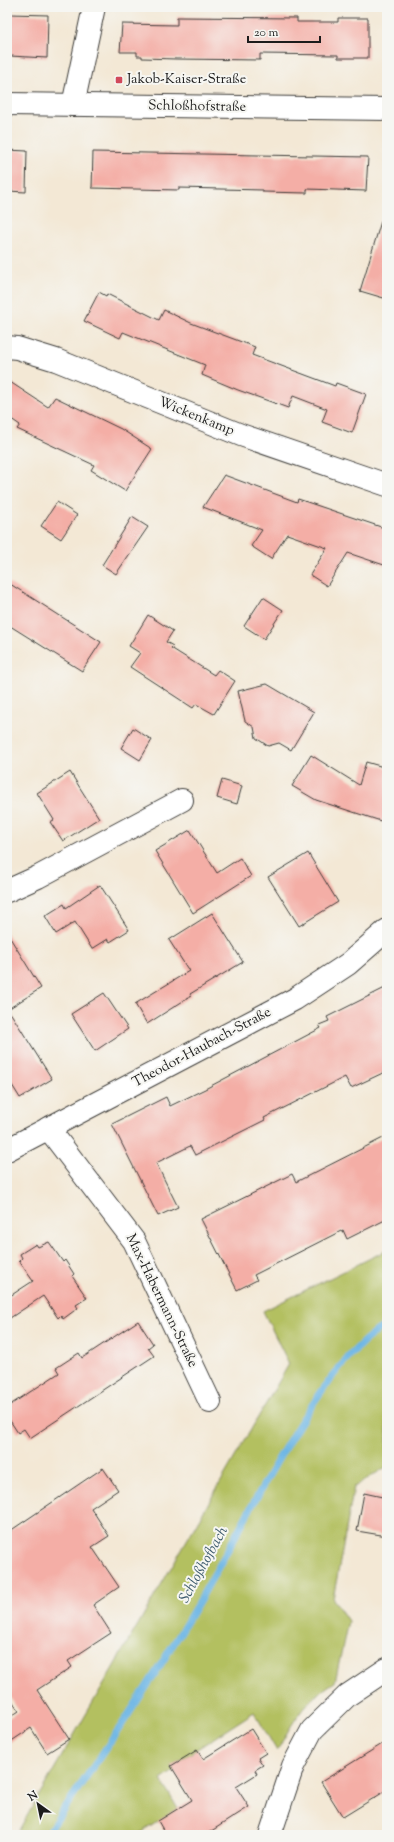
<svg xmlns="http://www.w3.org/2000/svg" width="394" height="1842" font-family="'Sorts Mill Goudy',serif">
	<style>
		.green { fill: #b3c061; stroke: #686e3e }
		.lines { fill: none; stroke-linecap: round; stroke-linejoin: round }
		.stream { stroke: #6db6e5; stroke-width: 7 }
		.building { fill: #f4aea6 }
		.minor-casing { stroke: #3c3b38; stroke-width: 24 }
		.minor { stroke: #fff; stroke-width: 22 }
		.poi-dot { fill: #d1495b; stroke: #f6f6f2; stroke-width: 1.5 }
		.labels { text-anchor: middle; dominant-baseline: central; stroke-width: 4; stroke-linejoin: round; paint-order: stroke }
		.poi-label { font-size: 14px; fill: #1c1c1c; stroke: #f6f6f2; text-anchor: start }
		.street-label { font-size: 14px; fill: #1c1c1c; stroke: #f6f6f2 }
		.water-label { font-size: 15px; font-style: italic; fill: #3c5a6c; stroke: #f6f6f2 }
	</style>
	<rect width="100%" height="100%" fill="#f6f6f2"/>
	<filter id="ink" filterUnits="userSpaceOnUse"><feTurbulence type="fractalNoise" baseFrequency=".025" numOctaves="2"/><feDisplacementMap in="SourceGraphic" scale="8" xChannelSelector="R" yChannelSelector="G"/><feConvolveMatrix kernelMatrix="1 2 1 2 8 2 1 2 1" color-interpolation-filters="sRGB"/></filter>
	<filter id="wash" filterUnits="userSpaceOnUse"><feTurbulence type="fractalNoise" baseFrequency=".012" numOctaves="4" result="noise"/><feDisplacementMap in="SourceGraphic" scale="16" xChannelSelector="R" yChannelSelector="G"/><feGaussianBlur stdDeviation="0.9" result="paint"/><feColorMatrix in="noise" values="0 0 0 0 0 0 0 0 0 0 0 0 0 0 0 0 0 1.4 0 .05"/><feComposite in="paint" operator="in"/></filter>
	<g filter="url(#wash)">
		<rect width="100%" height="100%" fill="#f3e8d5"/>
		<path class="green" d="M 387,1250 L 387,1468 L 386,1467 L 354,1487 L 333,1599 L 348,1621 L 335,1682 C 304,1701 294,1720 277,1751 L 254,1712 L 171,1766 L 174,1771 L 161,1780 L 178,1809 L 137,1835 L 16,1835 L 289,1364 L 263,1311 Z"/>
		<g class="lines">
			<path class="stream" d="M 51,1828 C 100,1757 149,1687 192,1613 C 231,1548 263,1480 304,1417 C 326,1384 353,1344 387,1324"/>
		</g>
		<g id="blocks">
			<g class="building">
				<polygon points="10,14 48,15 47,58 10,56"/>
				<polygon points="177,17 297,18 297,22 338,22 338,18 368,18 368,58 338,58 338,55 260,54 260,60 176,59 142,58 142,56 137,56 137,52 120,52 122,24 177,25"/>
				<polygon points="7,150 27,151 26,192 7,191"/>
				<polygon points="93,152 368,157 366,191 307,189 307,193 263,192 263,190 179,188 179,190 92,188"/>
				<polygon points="382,218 387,218 387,299 360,291"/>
				<polygon points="99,292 106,296 107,294 159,320 164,310 191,323 255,347 252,355 335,386 336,383 366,394 352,433 322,422 327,409 293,396 288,408 238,390 202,375 205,365 123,332 120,338 84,321"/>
				<polygon points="7,380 48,407 55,397 121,429 152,449 125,491 91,470 94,465 17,429 20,425 7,416"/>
				<polygon points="224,475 297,502 298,499 387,529 387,566 348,553 327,586 310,575 327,548 287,534 271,559 251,546 262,530 203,507"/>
				<polygon points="57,502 77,515 61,539 41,526"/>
				<polygon points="132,517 148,527 116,574 102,565"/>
				<polygon points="7,582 101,642 82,671 7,624"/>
				<polygon points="263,597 283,610 264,639 244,626"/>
				<polygon points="148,615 173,631 166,642 173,646 171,648 214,675 218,670 235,681 214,714 196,704 193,708 130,667 140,653 129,646"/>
				<polygon points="267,684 314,712 291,750 279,743 268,746 256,738 254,727 245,721 238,691"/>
				<polygon points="133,728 152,740 140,760 121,748"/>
				<polygon points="311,755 359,785 366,762 387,768 387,823 316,800 292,786"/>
				<polygon points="70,772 99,818 63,841 50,822 54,820 37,793"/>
				<polygon points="222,780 242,786 237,804 217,798"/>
				<polygon points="190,830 217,873 240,858 251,876 193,913 155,851"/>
				<polygon points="308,853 338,902 299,926 268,877"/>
				<polygon points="100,885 129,930 110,942 108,939 92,949 75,922 56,934 45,916 64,904 66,908"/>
				<polygon points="212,913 243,962 190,994 191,996 147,1024 135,1004 189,971 169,940"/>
				<polygon points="7,933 41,988 8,1009 52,1079 20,1098 7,1077"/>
				<polygon points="387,987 387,1071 351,1088 345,1077 264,1118 265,1120 195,1155 190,1146 156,1163 178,1207 158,1216 112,1124 166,1097 170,1106 205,1089 321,1028 319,1025 329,1021 327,1017"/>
				<polygon points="104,993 128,1029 95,1051 71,1014"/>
				<polygon points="387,1136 387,1219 347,1239 343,1230 254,1275 257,1280 237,1290 201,1219 292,1174 296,1182"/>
				<polygon points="49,1242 63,1262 65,1260 74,1274 72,1276 87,1298 76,1305 78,1308 63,1319 61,1315 58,1318 43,1296 7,1320 7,1298 33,1281 19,1261 22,1258 20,1254 36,1244 38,1247"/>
				<polygon points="138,1321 153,1344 148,1348 154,1356 30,1438 24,1429 18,1433 7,1416 7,1407 59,1373 56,1368 79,1353 82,1358"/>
				<polygon points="103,1468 118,1490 91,1508 109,1536 92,1547 119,1587 93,1605 111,1633 68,1661 72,1667 37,1690 69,1739 47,1753 31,1728 7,1744 7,1719 19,1711 7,1693 7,1533"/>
				<polygon points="364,1493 387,1498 387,1536 357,1531"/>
				<polygon points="251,1729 266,1753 258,1758 263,1765 255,1770 257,1774 236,1787 249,1807 205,1835 166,1835 158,1821 192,1800 171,1766 197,1750 203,1759"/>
				<polygon points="387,1741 387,1790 343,1817 321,1782"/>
			</g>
		</g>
	</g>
	<g filter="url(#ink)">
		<use href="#blocks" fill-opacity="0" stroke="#3c3b38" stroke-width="1"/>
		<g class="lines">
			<defs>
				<g id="minor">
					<polyline points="7,104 387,109"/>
					<polyline points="73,105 94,7"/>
					<polyline points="7,347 17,348 56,360 241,435 387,485"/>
					<polyline points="7,891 38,877 182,800"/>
					<polyline points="48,1128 134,1241 210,1402"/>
					<polyline points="7,1150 295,999 348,964 387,930"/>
					<polyline points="270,1835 293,1766 312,1730 348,1695 387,1669"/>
				</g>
			</defs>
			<use href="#minor" class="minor-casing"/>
			<use href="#minor" class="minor"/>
		</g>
	</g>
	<rect class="poi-dot" x="115" y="76" width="8" height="8" rx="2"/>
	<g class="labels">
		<g class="poi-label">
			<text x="127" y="80">Jakob-Kaiser-Straße</text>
		</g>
		<g class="street-label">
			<text transform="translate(197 107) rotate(1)">Schloßhofstraße</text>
			<text transform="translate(196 417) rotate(22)">Wickenkamp</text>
			<text transform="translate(202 1048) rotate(-28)">Theodor-Haubach-Straße</text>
			<text transform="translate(161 1301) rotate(64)">Max-Habermann-Straße</text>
		</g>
		<g class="water-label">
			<text transform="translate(204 1565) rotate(-61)">Schloßhofbach</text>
		</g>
	</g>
	<rect width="394" height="1842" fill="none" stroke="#f6f6f2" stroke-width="24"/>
	<g transform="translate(38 1804) rotate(327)" stroke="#f6f6f2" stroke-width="3" paint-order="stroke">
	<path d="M0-3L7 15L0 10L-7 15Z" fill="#1c1c1c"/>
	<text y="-6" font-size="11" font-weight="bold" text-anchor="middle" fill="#1c1c1c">N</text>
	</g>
	<path d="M248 36v6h72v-6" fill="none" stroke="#1c1c1c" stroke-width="2"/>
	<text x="254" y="36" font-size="12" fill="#1c1c1c" stroke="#f6f6f2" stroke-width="3" paint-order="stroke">20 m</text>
</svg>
